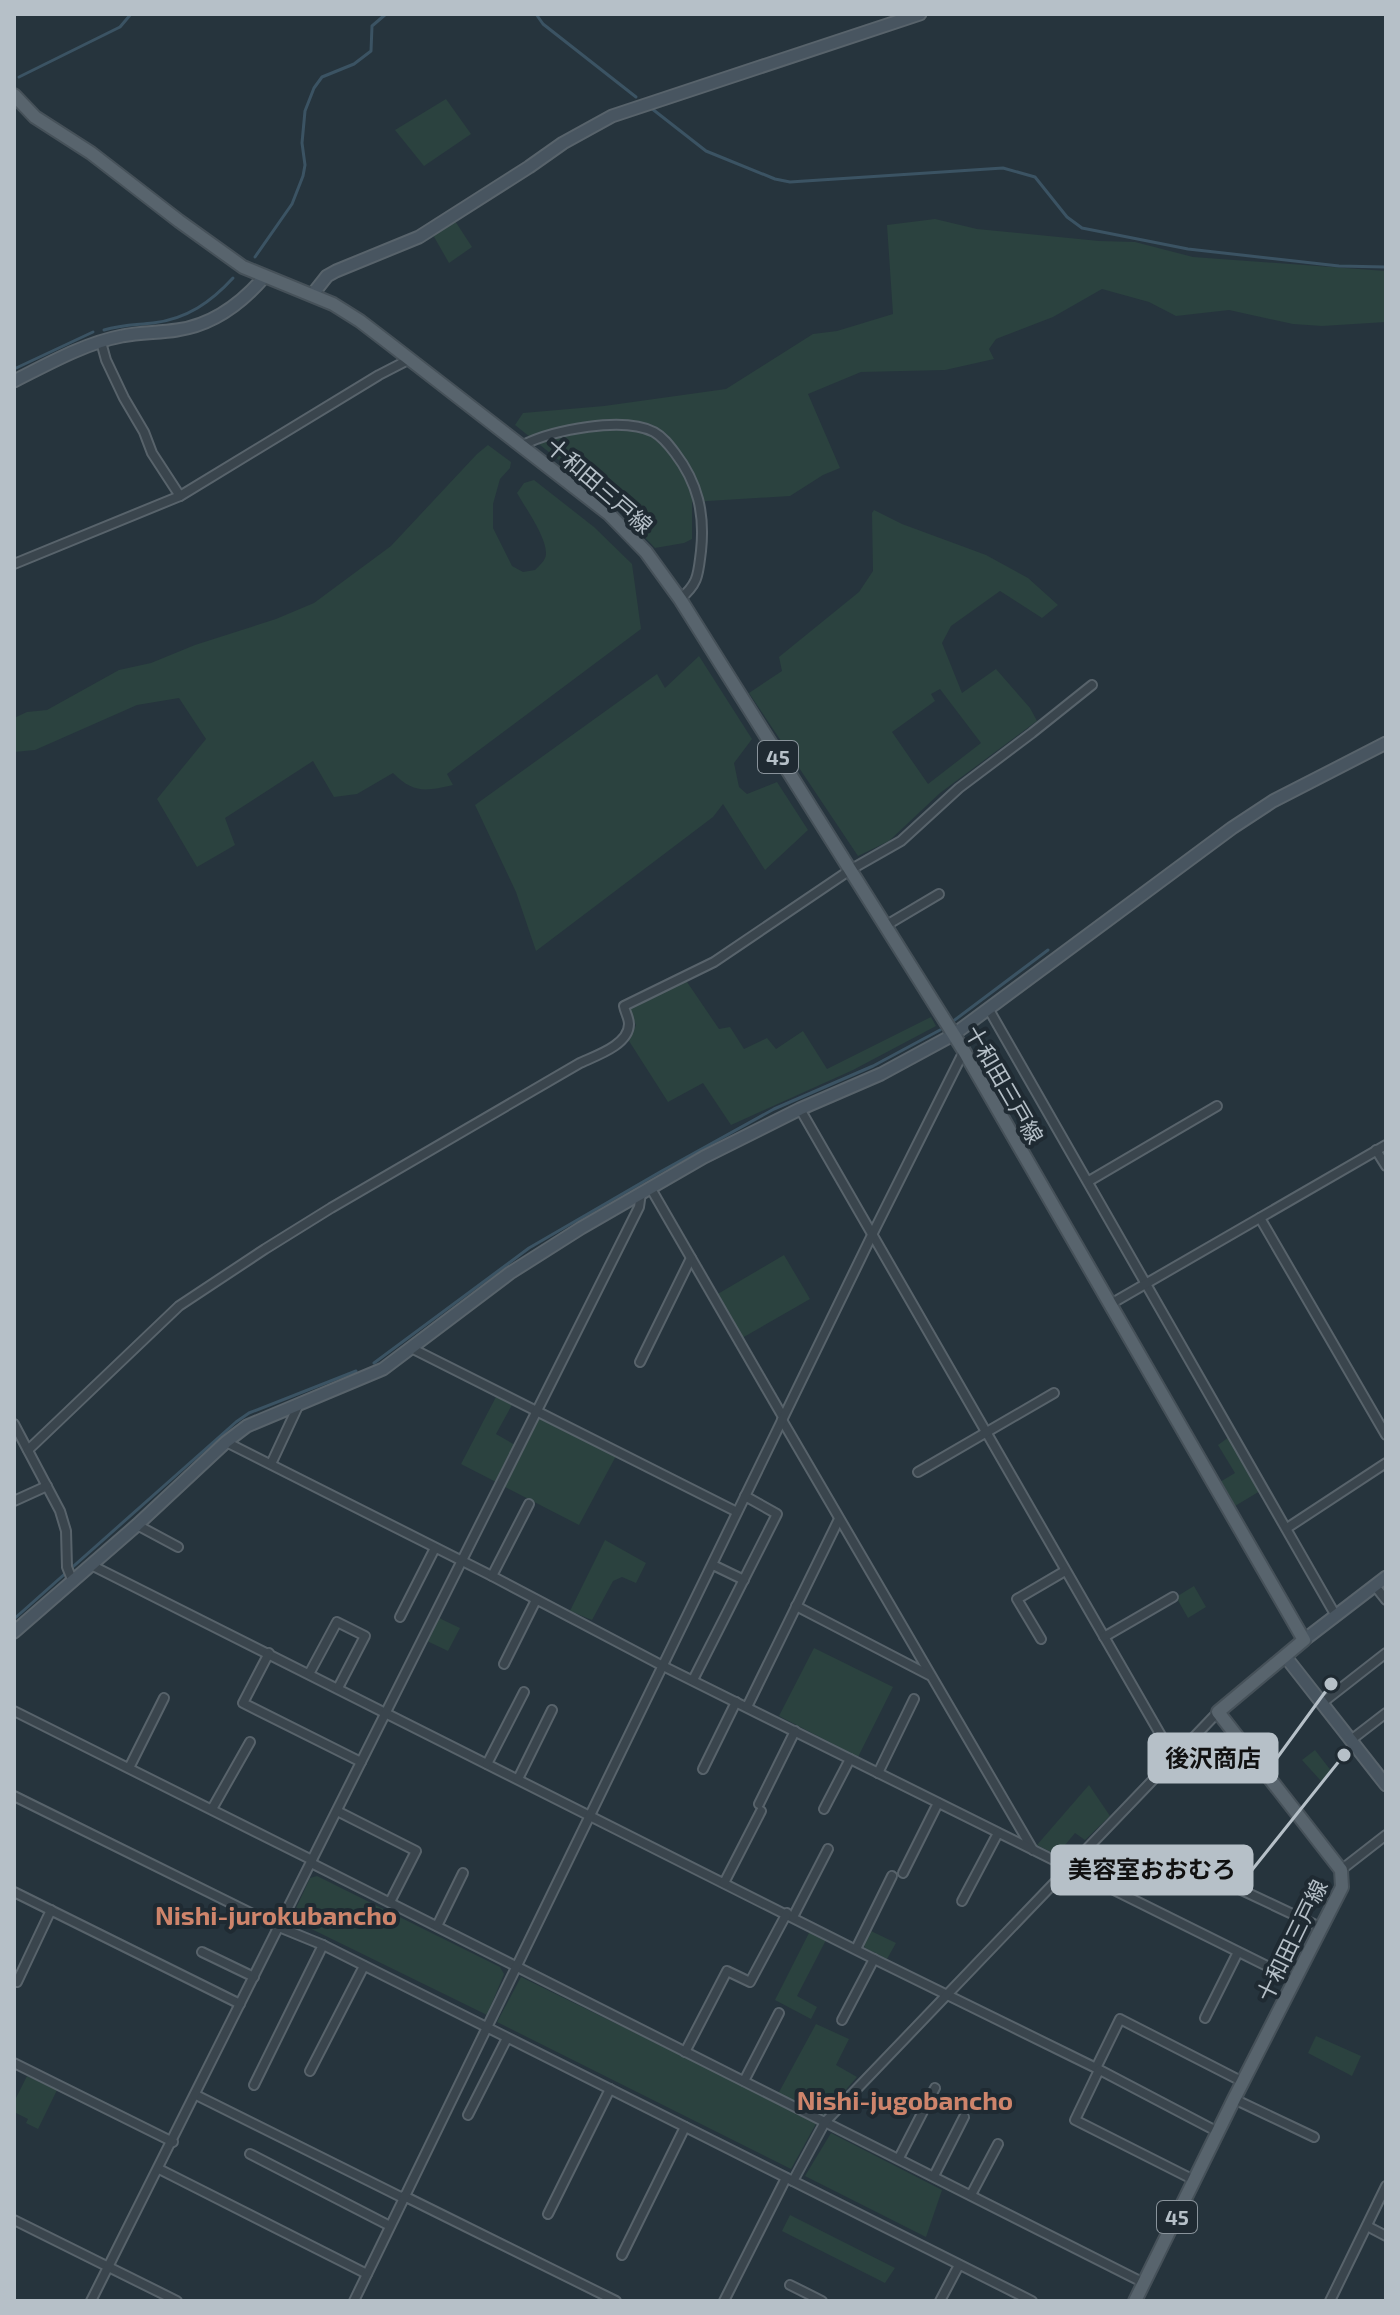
<svg xmlns="http://www.w3.org/2000/svg" width="1400" height="2315" font-family="'Exo 2','Noto Sans JP',sans-serif">
	<style>
		.green { fill: #2b423f; fill-rule: evenodd }
		.lines { fill: none; stroke-linecap: round; stroke-linejoin: round }
		.stream { stroke: #3b5363; stroke-width: 3 }
		.street-casing { stroke: #58636b; stroke-width: 12 }
		.secondary-casing { stroke: #58636b; stroke-width: 15 }
		.primary-casing { stroke: #465159; stroke-width: 16 }
		.street { stroke: #3a454d; stroke-width: 8 }
		.secondary { stroke: #485560; stroke-width: 11 }
		.primary { stroke: #58646d; stroke-width: 12 }
		.labels { text-anchor: middle; dominant-baseline: central; stroke-width: 8; stroke-linejoin: round; paint-order: stroke }
		.shield { fill: #1f2a32; stroke: #89939b; stroke-width: 2 }
		.shield-label { font-size: 20px; font-weight: bold; fill: #b6c0c8 }
		.street-label { font-size: 22px; fill: #b6c0c8; stroke: #1f2a32 }
		.quarter-label { font-size: 26px; font-weight: bold; fill: #ce846b; stroke: #1f2a32 }
		.leader { fill: none; stroke: #b6c0c8; stroke-width: 3 }
		.callout-dot { fill: #b6c0c8; stroke: #1f2a32; stroke-width: 3 }
		.callout { fill: #b6c0c8; stroke: #b6c0c8; stroke-width: 3 }
		.callout-label { font-size: 24px; text-anchor: middle; font-weight: bold; fill: #111 }
	</style>
	<rect width="100%" height="100%" fill="#26343d"/>
	<g class="green">
		<polygon points="446,99 471,134 424,166 395,130"/>
		<polygon points="935,219 977,229 1099,241 1135,242 1193,257 1386,271 1386,322 1322,326 1293,324 1229,310 1176,316 1149,302 1102,289 1053,317 996,339 989,349 994,359 945,370 861,372 808,394 840,468 823,475 790,496 692,502 692,539 684,543 655,548 610,501 515,425 523,413 604,406 726,389 813,334 837,331 893,314 887,225"/>
		<polygon points="455,221 472,247 449,263 433,235"/>
		<path d="M 488,445 L 511,462 L 510,468 L 500,479 L 493,504 L 493,528 L 512,566 L 523,572 L 535,570 C 539,566 546,560 546,554 C 547,538 525,507 517,493 L 524,483 L 534,480 L 594,527 L 632,564 L 641,629 L 447,774 L 453,785 C 426,791 414,794 393,773 L 357,794 L 334,797 L 313,761 L 225,818 L 235,845 L 197,867 L 157,799 L 206,739 L 179,698 L 137,705 L 35,750 L 14,752 L 14,718 L 27,712 L 47,710 L 119,670 L 151,663 L 195,645 L 276,619 L 314,603 L 391,546 L 477,454 Z"/>
		<path d="M 874,510 L 902,524 L 986,555 L 1028,578 L 1058,605 L 1042,618 L 1000,591 L 951,626 L 942,643 L 962,693 L 996,669 L 1030,708 L 1037,721 L 940,793 L 889,841 L 858,856 L 749,693 L 782,671 L 779,657 L 859,592 L 873,571 L 872,513 ZM 940,689 L 981,743 L 928,784 L 892,732 L 935,701 L 931,694 Z"/>
		<polygon points="699,656 752,739 734,763 739,787 747,794 777,782 808,830 765,870 723,804 713,817 536,951 516,892 475,805 657,674 665,688"/>
		<polygon points="685,979 719,1029 730,1027 744,1049 767,1038 776,1049 803,1031 827,1069 931,1017 936,1026 853,1070 731,1125 703,1083 668,1102 629,1041 636,1025 628,1009 632,1004"/>
		<polygon points="784,1255 810,1299 742,1338 716,1295"/>
		<polygon points="497,1395 513,1403 496,1434 515,1445 496,1482 461,1464"/>
		<polygon points="538,1417 616,1456 579,1525 503,1486"/>
		<polygon points="1229,1437 1260,1491 1235,1506 1220,1482 1235,1473 1218,1445"/>
		<polygon points="605,1540 646,1563 636,1583 622,1577 613,1581 592,1620 570,1611"/>
		<polygon points="1194,1586 1206,1607 1188,1618 1176,1597"/>
		<polygon points="439,1618 460,1628 448,1651 427,1641"/>
		<polygon points="814,1648 893,1687 858,1757 779,1716"/>
		<polygon points="1315,1750 1332,1772 1321,1781 1302,1760"/>
		<polygon points="1089,1785 1110,1816 1085,1840 1075,1833 1065,1845 1072,1853 1065,1859 1037,1845"/>
		<polygon points="317,1876 500,1967 504,1974 487,2015 291,1919 310,1878"/>
		<polygon points="810,1931 826,1940 797,1996 817,2007 811,2019 775,2000"/>
		<polygon points="871,1931 896,1943 887,1959 865,1948 864,1944"/>
		<polygon points="521,1977 817,2122 791,2169 497,2022"/>
		<polygon points="816,2024 849,2039 836,2065 857,2077 822,2117 778,2094"/>
		<polygon points="1316,2036 1361,2056 1352,2076 1308,2053"/>
		<polygon points="27,2076 57,2090 38,2129 26,2123 28,2119 14,2112 14,2102"/>
		<polygon points="831,2133 942,2190 926,2237 805,2176"/>
		<polygon points="790,2215 895,2268 885,2283 782,2231"/>
	</g>
	<g class="lines">
		<g class="stream">
			<polyline points="536,14 543,24 636,97"/>
			<polyline points="19,77 120,27 131,14"/>
			<polyline points="651,108 706,151 775,179 790,182 1003,168 1035,177 1067,217 1082,228 1188,249 1339,266 1386,267"/>
			<polyline points="255,257 292,204 303,176 305,165 302,143 305,111 314,88 322,77 354,64 371,51 372,26 386,14"/>
			<path d="M 104,330 C 121,325 136,325 153,323 C 187,319 211,302 233,278"/>
			<polyline points="14,369 93,332"/>
			<polyline points="952,1022 1048,950"/>
			<polyline points="374,1363 529,1248 660,1172 774,1109 873,1066 940,1030"/>
			<polyline points="14,1619 236,1422 249,1413 356,1371"/>
		</g>
		<defs>
			<g id="street">
				<polyline points="101,342 106,360 124,398 144,432 152,453 180,496"/>
				<path d="M 523,445 C 553,430 623,416 654,432 C 663,437 669,445 675,453 C 698,483 705,514 701,551 C 698,574 699,583 680,599"/>
				<polyline points="14,564 180,496 379,375 410,359"/>
				<polyline points="885,926 939,894"/>
				<polyline points="988,1008 1336,1616"/>
				<polyline points="800,1109 1174,1758"/>
				<polyline points="1376,1150 1386,1166"/>
				<polyline points="1089,1181 1217,1106"/>
				<polyline points="650,1187 783,1417"/>
				<polyline points="1260,1218 1386,1435"/>
				<polyline points="1109,1305 1386,1145"/>
				<polyline points="413,1349 737,1512"/>
				<polyline points="640,1362 691,1258"/>
				<polyline points="782,1420 1033,1850"/>
				<polyline points="14,1424 60,1511 66,1531 67,1567 73,1582"/>
				<polyline points="226,1442 492,1576 663,1666 1295,1980"/>
				<path d="M 28,1450 L 179,1306 L 265,1249 L 331,1208 L 580,1063 C 595,1056 629,1045 629,1024 C 629,1018 625,1012 624,1006 L 714,962 L 850,870 L 901,841 L 959,788 L 1032,733 L 1092,685"/>
				<polyline points="271,1464 299,1404"/>
				<polyline points="918,1472 1054,1393"/>
				<polyline points="14,1501 47,1486"/>
				<polyline points="137,1525 178,1547"/>
				<polyline points="1287,1528 1386,1463"/>
				<polyline points="91,1565 874,1959 1096,2068 1218,2132"/>
				<polyline points="713,1565 744,1580"/>
				<polyline points="492,1576 529,1504"/>
				<polyline points="1375,1586 1386,1600"/>
				<polyline points="796,1606 929,1675"/>
				<polyline points="400,1617 435,1548"/>
				<polyline points="1104,1637 1173,1597"/>
				<polyline points="1041,1639 1017,1599 1065,1571"/>
				<polyline points="269,1653 243,1703 361,1762"/>
				<polyline points="504,1664 536,1600"/>
				<polyline points="309,1674 337,1622 365,1636 338,1688"/>
				<polyline points="693,1680 777,1514 745,1496"/>
				<polyline points="1322,1703 1386,1653"/>
				<polyline points="747,1707 839,1519"/>
				<polyline points="14,1711 312,1860"/>
				<polyline points="1351,1740 1386,1713"/>
				<polyline points="487,1764 524,1692"/>
				<polyline points="129,1768 164,1698"/>
				<polyline points="703,1769 736,1702"/>
				<polyline points="878,1773 914,1699"/>
				<polyline points="518,1779 552,1710"/>
				<polyline points="14,1796 279,1927 323,1945 1032,2301"/>
				<polyline points="759,1804 795,1731"/>
				<polyline points="212,1809 250,1742"/>
				<polyline points="824,1809 850,1759"/>
				<polyline points="337,1811 416,1851 390,1902"/>
				<polyline points="311,1863 1144,2283"/>
				<polyline points="1341,1870 1386,1835"/>
				<polyline points="903,1873 938,1803"/>
				<polyline points="724,1883 761,1811"/>
				<polyline points="1235,1887 1322,1928"/>
				<polyline points="14,1892 240,2004"/>
				<polyline points="962,1901 998,1833"/>
				<polyline points="793,1917 828,1849"/>
				<polyline points="437,1926 463,1873"/>
				<polyline points="856,1949 892,1876"/>
				<polyline points="202,1952 254,1977"/>
				<polyline points="17,1982 51,1910"/>
				<polyline points="1205,2018 1238,1952"/>
				<polyline points="842,2020 874,1959"/>
				<polyline points="685,2052 727,1971 750,1982 787,1913"/>
				<polyline points="14,2063 173,2142"/>
				<polyline points="1096,2068 1120,2019 1243,2082"/>
				<polyline points="1099,2070 1075,2120 1194,2180"/>
				<polyline points="310,2071 364,1966"/>
				<polyline points="744,2081 779,2013"/>
				<polyline points="254,2085 323,1945"/>
				<polyline points="196,2095 403,2198"/>
				<polyline points="1234,2099 1314,2137"/>
				<polyline points="468,2115 507,2038"/>
				<polyline points="250,2154 390,2226"/>
				<polyline points="899,2158 935,2088"/>
				<polyline points="159,2169 367,2274"/>
				<polyline points="934,2176 964,2117"/>
				<polyline points="793,2181 825,2122 1218,1712"/>
				<polyline points="971,2195 998,2144"/>
				<polyline points="404,2196 616,2301"/>
				<polyline points="548,2214 610,2089"/>
				<polyline points="14,2220 177,2301"/>
				<polyline points="1367,2226 1386,2236"/>
				<polyline points="622,2255 685,2127"/>
				<polyline points="790,2285 822,2301"/>
				<polyline points="91,2301 639,1207 641,1193"/>
				<polyline points="354,2301 872,1235 964,1051"/>
				<polyline points="724,2301 786,2178"/>
				<polyline points="940,2301 959,2265"/>
				<polyline points="1330,2301 1386,2186"/>
			</g>
			<g id="secondary">
				<polyline points="312,295 327,276 336,271 419,237 529,167 563,143 612,116 920,14"/>
				<path d="M 14,381 C 48,364 85,343 122,336 C 140,332 159,333 177,330 C 213,325 242,303 265,276"/>
				<polyline points="14,1632 137,1525 226,1442 247,1426 383,1369 510,1273 581,1228 704,1157 800,1109 881,1074 953,1035 1232,828 1273,801 1386,743"/>
				<polyline points="1304,1640 1386,1577"/>
				<polyline points="1285,1656 1386,1785"/>
			</g>
			<polyline id="primary" points="14,95 35,117 91,153 179,221 243,267 333,304 360,321 390,344 609,514 646,552 680,599 964,1051 1304,1640 1218,1712 1341,1870 1342,1887 1234,2099 1135,2301"/>
		</defs>
		<use href="#street" class="street-casing"/>
		<use href="#secondary" class="secondary-casing"/>
		<use href="#primary" class="primary-casing"/>
		<use href="#street" class="street"/>
		<use href="#secondary" class="secondary"/>
		<use href="#primary" class="primary"/>
	</g>
	<g class="labels">
		<g class="shield">
			<rect x="758" y="741" width="40" height="32" rx="6"/>
			<rect x="1157" y="2201" width="40" height="32" rx="6"/>
		</g>
		<g class="shield-label">
			<text x="778" y="757">45</text>
			<text x="1177" y="2217">45</text>
		</g>
		<g class="street-label">
			<text transform="translate(600 485) rotate(41)">十和田三戸線</text>
			<text transform="translate(1005 1084) rotate(60)">十和田三戸線</text>
			<text transform="translate(1291 1940) rotate(-64)">十和田三戸線</text>
		</g>
		<g class="quarter-label">
			<text x="276" y="1914">Nishi-jurokubancho</text>
			<text x="905" y="2099">Nishi-jugobancho</text>
		</g>
	</g>
	<path class="leader" d="M1331 1684L1277 1758M1344 1755L1252 1870"/>
	<g class="callout-dot">
		<circle cx="1331" cy="1684" r="8"/>
		<circle cx="1344" cy="1755" r="8"/>
	</g>
	<g class="callout">
		<rect x="1149" y="1734" width="128" height="48" rx="8"/>
		<rect x="1052" y="1846" width="200" height="48" rx="8"/>
	</g>
	<g class="callout-label">
		<text x="1213" y="1767">後沢商店</text>
		<text x="1152" y="1878">美容室おおむろ</text>
	</g>
	<rect width="1400" height="2315" fill="none" stroke="#b6c0c8" stroke-width="32"/>
</svg>
